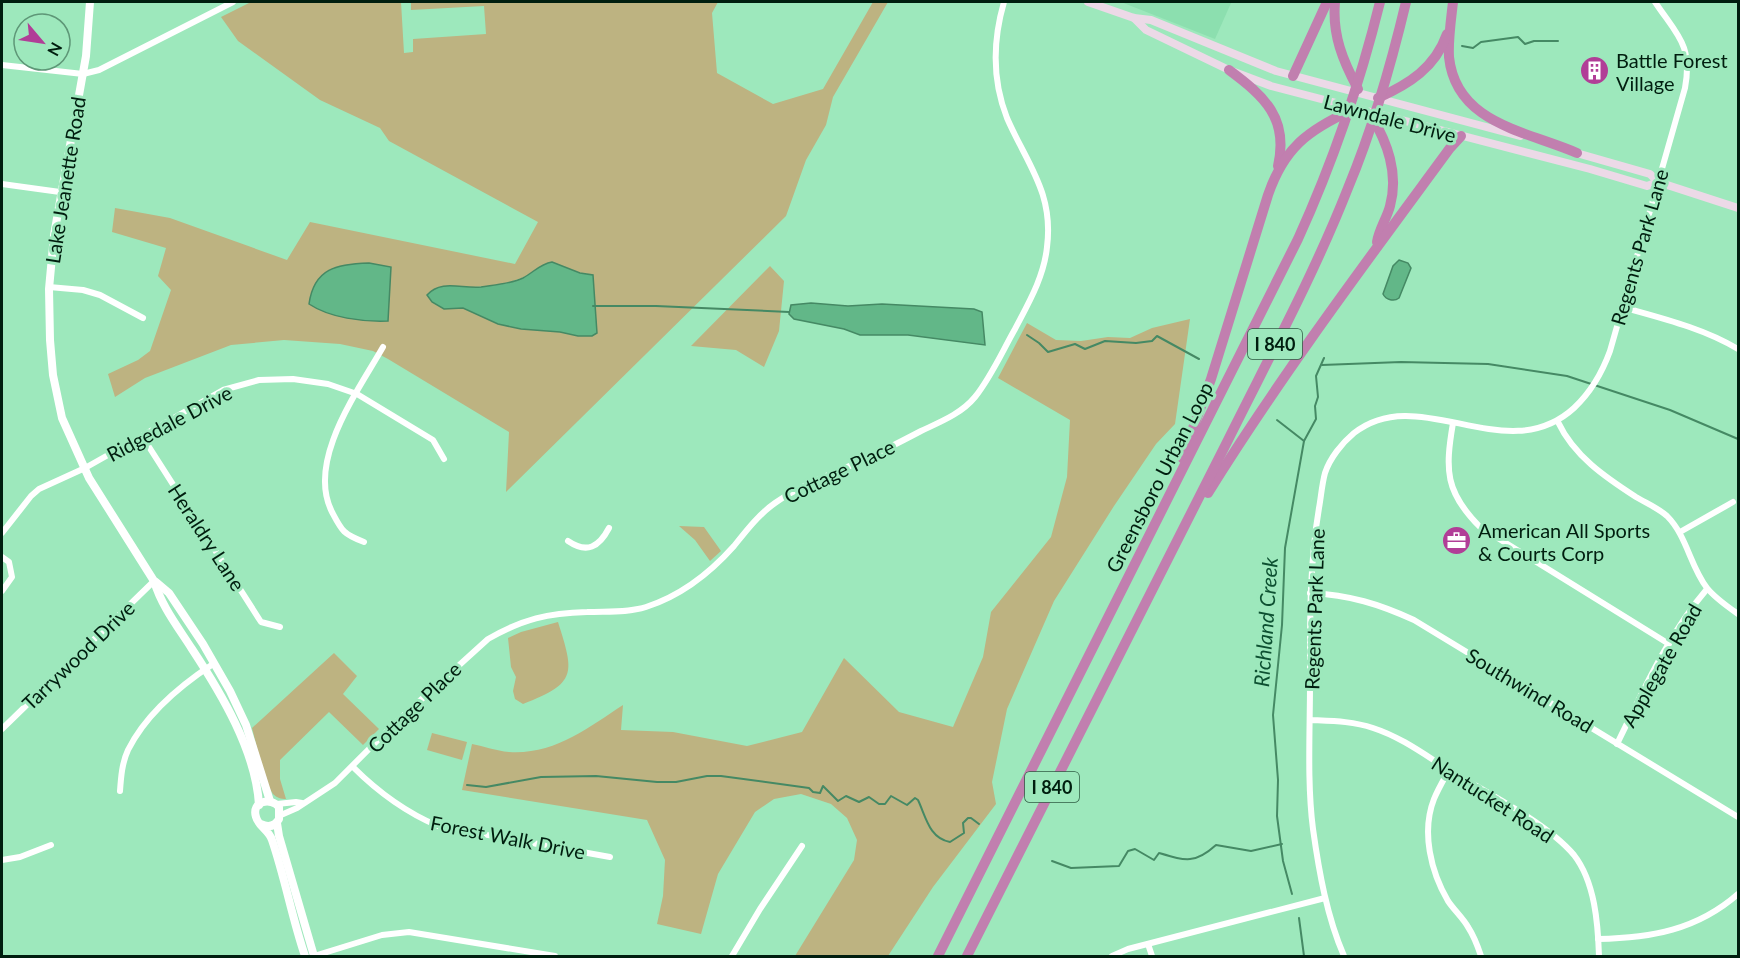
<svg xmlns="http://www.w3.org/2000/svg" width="1740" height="958" font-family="Lato,sans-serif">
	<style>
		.built { fill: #8cdfaf }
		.green { fill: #bdb381; fill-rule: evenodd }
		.water { fill: #62b788; stroke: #458964; stroke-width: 1.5 }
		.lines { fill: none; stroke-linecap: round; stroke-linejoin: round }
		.stream { stroke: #458964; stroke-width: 2 }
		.minor { stroke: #fff; stroke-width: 6 }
		.tertiary { stroke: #fff; stroke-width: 8 }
		.secondary { stroke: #ecd9e7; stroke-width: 8 }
		.motorway { stroke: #c17faf; stroke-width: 10 }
		.labels { text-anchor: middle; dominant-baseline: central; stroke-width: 6; stroke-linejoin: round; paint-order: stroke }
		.shield { fill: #9de8bc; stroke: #2f5b43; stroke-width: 1.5 }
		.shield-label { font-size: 18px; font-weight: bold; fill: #001e0f }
		.poi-label { font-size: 20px; fill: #001e0f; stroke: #9de8bc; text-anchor: start }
		.street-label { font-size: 20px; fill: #001e0f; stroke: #9de8bc }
		.water-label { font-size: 21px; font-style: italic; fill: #0d5031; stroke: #9de8bc }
	</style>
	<rect width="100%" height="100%" fill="#9de8bc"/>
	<polygon class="built" points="1121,2 1230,2 1231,3 1215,39"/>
	<g class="green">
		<path d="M 251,2 L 401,2 L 404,53 L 413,52 L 413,39 L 486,34 L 484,6 L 411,10 L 411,2 L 718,2 L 712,13 L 717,73 L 773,104 L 823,89 L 873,2 L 888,2 L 833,97 L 826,125 L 806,160 L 786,216 L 506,492 L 509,432 L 388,359 L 373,351 L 340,344 L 284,340 L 231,345 L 145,378 L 115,397 L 108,374 L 138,360 L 150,351 L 171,290 L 158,276 L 166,248 L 112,232 L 115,208 L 170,218 L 287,260 L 310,222 L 515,264 L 538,222 L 389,141 L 380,128 L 320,100 L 238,41 L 221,17 ZM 552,262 L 586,275 L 594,306 L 597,333 L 579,336 L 560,332 L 521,329 L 498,324 L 463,308 L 468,287 C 484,287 503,285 519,279 C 532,275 538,264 552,262 Z"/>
		<polygon points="770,266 784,281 779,331 764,367 736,350 691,346"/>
		<path d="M 1190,319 L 1175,424 L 1156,444 L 1114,506 L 1054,601 L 1007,709 L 992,782 L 996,804 L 933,887 L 888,956 L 795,956 L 854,860 L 857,840 L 847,818 L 831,804 L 801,794 L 774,799 L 755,812 L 718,874 L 701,934 L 657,924 L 663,896 L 665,860 L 647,820 L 462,790 L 472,744 C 484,746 496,751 509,752 C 554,755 588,728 623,705 L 621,730 L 673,732 L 747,746 L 802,732 L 844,658 L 899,712 L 953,727 L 983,657 L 991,612 L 1051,537 L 1067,477 L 1070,420 L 998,378 L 1027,323 L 1056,340 L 1081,341 L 1108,337 L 1130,338 L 1152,328 Z"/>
		<polygon points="679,526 704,527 721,551 710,561 695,540"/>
		<path d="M 558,622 C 574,673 578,683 523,704 L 515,699 L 513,691 L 516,677 L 511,667 L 508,638 L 521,632 Z"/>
		<path d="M 334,653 L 357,676 L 343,694 L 379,729 L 363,745 L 329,712 L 280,760 L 280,779 L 286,799 C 281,799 277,798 273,794 C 262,778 257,746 252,728 Z"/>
		<polygon points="432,733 467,742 462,760 427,750"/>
	</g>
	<g class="water">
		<path d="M 1399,260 L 1408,263 L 1411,268 L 1399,298 C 1394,302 1386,300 1383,294 L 1393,266 Z"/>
		<path d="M 552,262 L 580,273 L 593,275 L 597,333 L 592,336 L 578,336 L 560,332 L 521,329 L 498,324 L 463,308 L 444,309 L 432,302 L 427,295 C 441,279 462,289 481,287 C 494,285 511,284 523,278 C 534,272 540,264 552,262 Z"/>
		<path d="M 369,263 L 391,267 L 388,321 C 363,322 330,318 309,304 C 314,268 337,264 369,263 Z"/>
		<polygon points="811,303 848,306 882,304 974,309 982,312 985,345 908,335 860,335 844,329 794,319 789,314 791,305"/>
	</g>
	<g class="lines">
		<g class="stream">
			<polyline points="1462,46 1473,48 1481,42 1518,37 1525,44 1534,41 1558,41"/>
			<polyline points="593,306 656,306 789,312"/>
			<polyline points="1027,335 1039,343 1048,352 1075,344 1085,349 1105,341 1136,343 1152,341 1157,336 1199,359"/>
			<polyline points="1322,365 1401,362 1488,364 1567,376 1670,410 1738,439"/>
			<polyline points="1277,420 1304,441"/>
			<path d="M 467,785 L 486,787 L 541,777 L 596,776 L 657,782 L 676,782 L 707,776 L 721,776 L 809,788 L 813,792 L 820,793 L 823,786 L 838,801 L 846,796 L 859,802 L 869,797 L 879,804 L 885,804 L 891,796 L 907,805 L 915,798 L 918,800 C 926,817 929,838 950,842 L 964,833 L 963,823 L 968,818 L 971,818 L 979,824"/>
			<path d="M 1052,861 L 1071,868 L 1119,866 L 1128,851 L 1135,849 L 1154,860 L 1159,853 C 1186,861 1195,864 1216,845 L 1251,851 L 1282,844"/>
			<polyline points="1292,894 1283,861 1277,816 1278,780 1273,715 1282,625 1285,548 1304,441 1316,419 1315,406 1318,397 1316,376 1324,358"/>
			<polyline points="1299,918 1304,956"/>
		</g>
		<g class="minor">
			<polyline points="2,65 83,74 99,70 233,2"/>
			<polyline points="2,184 60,192"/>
			<polyline points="49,287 83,290 100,295 143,318"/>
			<path d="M 1622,307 C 1661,318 1703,328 1738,349"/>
			<path d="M 1558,422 C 1574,456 1605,477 1636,497 C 1646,503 1658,508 1667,516 C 1687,536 1690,566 1707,588 C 1715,598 1728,607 1738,614"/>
			<path d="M 1453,423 C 1445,470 1445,492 1480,527 L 1669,644"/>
			<polyline points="142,436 261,622 280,627"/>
			<polyline points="1680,532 1733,502"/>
			<polyline points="2,533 31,496 39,489 85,468 223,390 259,380 293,379 328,384 357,394 433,440 444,459"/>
			<path d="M 568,541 C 587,554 599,547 609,528"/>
			<path d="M 364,542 C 343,534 342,531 332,512 C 306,461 358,391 383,347"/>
			<polyline points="2,557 9,562 12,577 2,591"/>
			<path d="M 1310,593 C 1350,595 1379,604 1414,620 L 1738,817"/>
			<path d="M 1310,720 C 1332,721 1352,721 1373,728 C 1401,737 1425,755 1449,770 C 1486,792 1547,823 1574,855 C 1595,882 1598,924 1599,956"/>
			<polyline points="2,729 154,581"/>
			<path d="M 1617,744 C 1643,691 1669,633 1707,589"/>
			<path d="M 353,767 C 378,792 405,812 438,826 L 610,857"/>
			<path d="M 1449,770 C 1444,779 1438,789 1434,799 C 1421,832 1431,872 1448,901 C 1454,910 1463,918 1468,927 C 1474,936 1478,947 1481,956"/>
			<path d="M 120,791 C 121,777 122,763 128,750 C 146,714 181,685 213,664"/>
			<polyline points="277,804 296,802 302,803"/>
			<path d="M 281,815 L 297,808 L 335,783 L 392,726 L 488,639 C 523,619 548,613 587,612 C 606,611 627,613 646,607 C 680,596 710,573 734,546 C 746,531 758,515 775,503 C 802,484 833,474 863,460 C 883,451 902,441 921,431 C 940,422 961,414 975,397 C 991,377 1002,352 1015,329 C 1028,304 1044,277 1047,247 C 1054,193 1027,164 1007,118 C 992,80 993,40 1004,2"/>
			<polyline points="2,860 20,857 51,845"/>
			<path d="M 1598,939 C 1651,938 1697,930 1738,894"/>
			<polyline points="1148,944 1152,956"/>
			<polyline points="314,956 382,935 409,932 555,956"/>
			<polyline points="732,956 760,909 802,846"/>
			<polyline points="1112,956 1128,949 1325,898"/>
			<path d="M 1344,956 C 1327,917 1319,872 1313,829 C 1307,783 1310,731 1310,684 C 1310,625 1309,567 1319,508 C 1321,497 1322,484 1325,473 C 1330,458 1342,443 1354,433 C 1420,381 1506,470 1574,408 C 1591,392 1602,373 1610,351 L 1685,88 C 1693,45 1677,35 1655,2"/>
		</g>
		<g class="tertiary">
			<path d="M 90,2 L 86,56 L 54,235 L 49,289 L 50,340 L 53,375 L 62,418 L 89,478 L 154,581 C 162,607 178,627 192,649 C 221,693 256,751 259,805"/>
			<polyline points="156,582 169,593 203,644 230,691 246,725 270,801"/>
			<polyline points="277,823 279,836 314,956"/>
			<path d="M 261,824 C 269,828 275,826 279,819 L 279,807 C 271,797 251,801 256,817 C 258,826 269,830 272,840 C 285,878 292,918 305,956"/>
		</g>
		<g class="secondary">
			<polyline points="1088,2 1134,18 1151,20 1276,71 1520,136"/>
			<polyline points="1134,18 1146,30 1229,70 1271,86 1590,169 1647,186 1658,182"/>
			<polyline points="1573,152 1650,174 1658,182 1738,208"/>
		</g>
		<g class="motorway">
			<path d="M 1335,2 C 1332,35 1343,61 1358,89"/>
			<path d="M 1453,2 C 1451,20 1448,39 1449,57 C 1456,124 1527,131 1577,153"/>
			<path d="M 1229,70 C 1264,96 1289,118 1278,166"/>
			<polyline points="1293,76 1327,2"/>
			<path d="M 1378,98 C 1409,84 1435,68 1447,34"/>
			<path d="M 1371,115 C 1387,142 1399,173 1390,206 C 1387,218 1379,229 1377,242"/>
			<path d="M 1182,458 L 1211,379 L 1268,195 C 1284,148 1308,130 1352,110"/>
			<path d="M 1208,493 C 1282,374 1367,261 1450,148 L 1461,136"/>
			<path d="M 938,956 L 1298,239 C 1333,162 1360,83 1380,2"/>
			<path d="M 967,956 C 1052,786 1140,617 1225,446 C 1267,361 1313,277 1348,188 C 1373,128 1391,65 1406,2"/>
		</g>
	</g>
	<defs>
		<symbol id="building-disc" viewBox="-11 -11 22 22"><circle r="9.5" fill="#b13e97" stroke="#9de8bc"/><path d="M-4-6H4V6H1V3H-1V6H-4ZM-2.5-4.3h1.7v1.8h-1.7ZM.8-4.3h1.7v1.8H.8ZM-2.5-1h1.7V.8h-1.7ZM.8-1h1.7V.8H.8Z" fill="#fff"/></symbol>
		<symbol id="office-disc" viewBox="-11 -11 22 22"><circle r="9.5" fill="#b13e97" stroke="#9de8bc"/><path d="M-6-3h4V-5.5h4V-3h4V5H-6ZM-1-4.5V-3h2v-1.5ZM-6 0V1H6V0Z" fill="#fff"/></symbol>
	</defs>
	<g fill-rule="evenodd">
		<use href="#building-disc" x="1578" y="54" width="33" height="33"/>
		<use href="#office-disc" x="1440" y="524" width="33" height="33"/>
	</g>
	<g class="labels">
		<g class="shield">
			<rect x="1248" y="329" width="54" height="30" rx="4.5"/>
			<rect x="1025" y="772" width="54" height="30" rx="4.5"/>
		</g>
		<g class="shield-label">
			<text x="1275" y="344">I 840</text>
			<text x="1052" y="787">I 840</text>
		</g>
		<g class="poi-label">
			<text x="1616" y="60">Battle Forest<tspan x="1616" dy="23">Village</tspan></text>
			<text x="1478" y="530">American All Sports<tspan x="1478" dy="23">&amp; Courts Corp</tspan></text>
		</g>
		<g class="street-label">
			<text transform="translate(1390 118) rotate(15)">Lawndale Drive</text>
			<text transform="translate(65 180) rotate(-81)">Lake Jeanette Road</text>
			<text transform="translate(1639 247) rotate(-74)">Regents Park Lane</text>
			<text transform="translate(169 423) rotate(-28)">Ridgedale Drive</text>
			<text transform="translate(839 471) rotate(-26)">Cottage Place</text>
			<text transform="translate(1159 477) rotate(-63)">Greensboro Urban Loop</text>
			<text transform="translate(207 537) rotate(57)">Heraldry Lane</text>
			<text transform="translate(1314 609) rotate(-88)">Regents Park Lane</text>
			<text transform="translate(78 655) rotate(-44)">Tarrywood Drive</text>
			<text transform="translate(1661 665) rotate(-60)">Applegate Road</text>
			<text transform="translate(1530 690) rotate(31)">Southwind Road</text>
			<text transform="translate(414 707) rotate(-44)">Cottage Place</text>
			<text transform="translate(1493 799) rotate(33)">Nantucket Road</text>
			<text transform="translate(508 837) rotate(11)">Forest Walk Drive</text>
		</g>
		<g class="water-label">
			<text transform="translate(1265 622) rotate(-86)">Richland Creek</text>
		</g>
	</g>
	<rect width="1740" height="958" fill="none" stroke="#001e0f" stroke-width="6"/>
	<g transform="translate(42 42) rotate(119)"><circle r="28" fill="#9de8bc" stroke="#5e9777" stroke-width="1.5"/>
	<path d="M0-4.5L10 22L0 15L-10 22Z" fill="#b13e97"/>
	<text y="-9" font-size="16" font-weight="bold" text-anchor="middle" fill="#001e0f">N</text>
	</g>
</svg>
